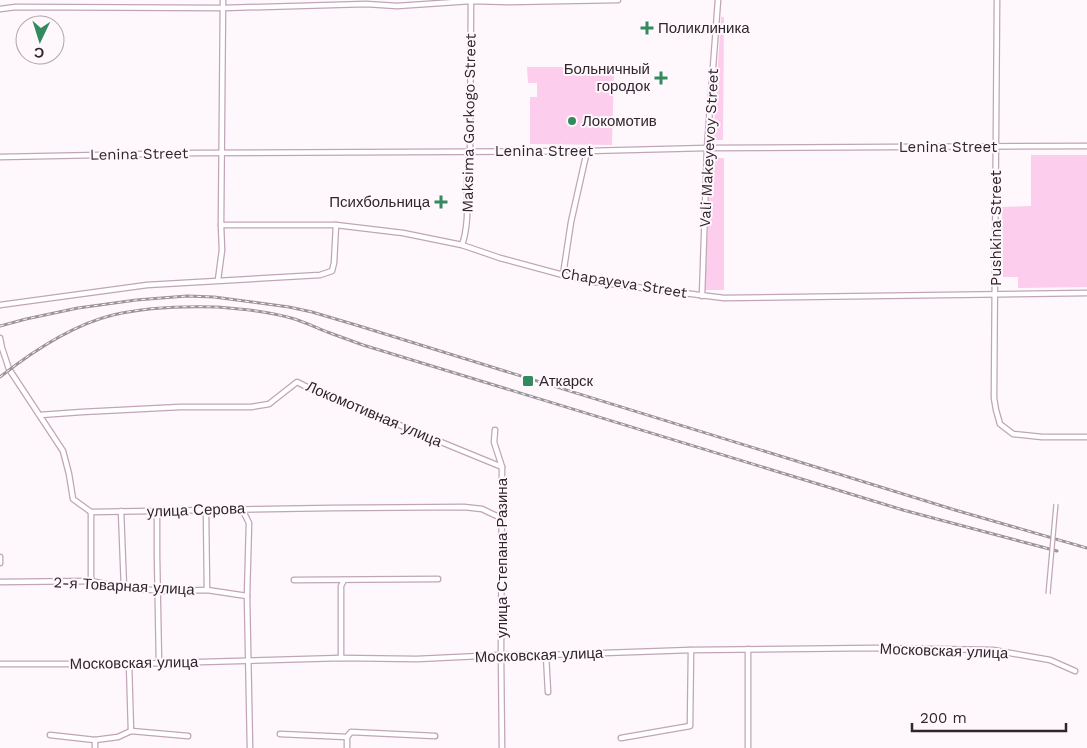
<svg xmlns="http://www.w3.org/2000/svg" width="1087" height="748" font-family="'Work Sans',sans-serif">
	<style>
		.green { fill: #fdcded }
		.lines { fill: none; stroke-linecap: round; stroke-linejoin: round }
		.minor-casing { stroke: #c0a5b7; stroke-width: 7 }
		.minor { stroke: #fff; stroke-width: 4.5 }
		.rail-casing { stroke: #9d949a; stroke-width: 3 }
		.rail { stroke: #fef8fc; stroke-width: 1; stroke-dasharray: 4; stroke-linecap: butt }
		.pedestrian-bridge-casing { stroke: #c0a5b7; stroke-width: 5.5; stroke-linecap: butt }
		.pedestrian-bridge { stroke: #fff; stroke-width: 3 }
		.poi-dot { fill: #328a5e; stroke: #fef8fc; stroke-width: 2 }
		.labels { text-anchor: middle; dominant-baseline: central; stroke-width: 4; stroke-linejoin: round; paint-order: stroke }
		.poi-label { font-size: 15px; fill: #30252d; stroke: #fef8fc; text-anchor: start }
		.street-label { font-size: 15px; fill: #30252d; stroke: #fef8fc }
	</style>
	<rect width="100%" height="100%" fill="#fef8fc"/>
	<g class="green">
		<polygon points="721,17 724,17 723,140 713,140"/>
		<polygon points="527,67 614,67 612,145 530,144 530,97 537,97 537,83 528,83"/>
		<polygon points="1031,155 1087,155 1087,287 1018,288 1018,277 1003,277 1002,207 1031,206"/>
		<polygon points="711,158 724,158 724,290 705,290"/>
	</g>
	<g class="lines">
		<defs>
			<g id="minor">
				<polyline points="997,0 994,398 996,410 1000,424 1013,434 1042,437 1087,437"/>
				<polyline points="0,9 16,7 223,8 366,4 397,6 471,1 509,2 618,0"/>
				<polyline points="0,157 197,153 587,151 707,148 1087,146"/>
				<polyline points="221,225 223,0"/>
				<path d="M 462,245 C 469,225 467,203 467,183 C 468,172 467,162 470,151 L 471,0"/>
				<polyline points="563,275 571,222 587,151"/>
				<polyline points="218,280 222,250 221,225 336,225 403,233 462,245 500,258 563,275 595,282 724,298 1087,293"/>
				<polyline points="702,296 707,148 718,0"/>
				<polyline points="0,305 147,285 320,275 332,271 334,263 336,225"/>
				<polyline points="0,338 2,348 9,369 63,451 69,474 73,499 91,512 332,508 464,507 482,509 501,518"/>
				<polyline points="40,415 82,412 180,407 251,407 269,404 297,382 309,388 502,467"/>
				<polyline points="495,430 494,442 502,467 501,655 502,748"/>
				<polyline points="242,509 249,523 247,596 250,748"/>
				<polyline points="121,511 124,588"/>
				<polyline points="157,511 157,556 159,663"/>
				<polyline points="206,511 207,590"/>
				<polyline points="0,557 0,563"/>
				<polyline points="294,580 438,579"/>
				<polyline points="91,581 91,512"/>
				<polyline points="0,582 91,581 124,588 167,591 207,590 247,596"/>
				<polyline points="748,649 748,748"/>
				<polyline points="546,655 548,692"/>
				<polyline points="341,658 341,586 344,580"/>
				<polyline points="0,664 129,664 341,658 417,659 501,655 546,655 691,650 874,648 993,650 1050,660 1075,671"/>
				<polyline points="129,664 131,731"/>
				<polyline points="280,734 347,737 351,732 435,736"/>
				<polyline points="50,735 95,740 118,737 131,731 188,736"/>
				<polyline points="621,738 690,726 691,650"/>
				<polyline points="95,748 95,740"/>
				<polyline points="347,748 347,737"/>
			</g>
		</defs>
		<use href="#minor" class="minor-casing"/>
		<use href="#minor" class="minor"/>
		<defs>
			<g id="rail">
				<polyline points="0,326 26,319 78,308 136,300 187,296 214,297 289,307 312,312 356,325 955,510 1087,548"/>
				<path d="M 0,377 C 33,351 72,325 113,315 C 147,307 182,306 216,307 C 241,309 267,311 291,318 C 305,322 317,328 330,333 C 341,337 352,341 363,345 L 854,495 L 903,510 L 1057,551"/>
			</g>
		</defs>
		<use href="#rail" class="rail-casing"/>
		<use href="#rail" class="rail"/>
		<defs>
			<polyline id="pedestrian-bridge" points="1048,594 1056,504"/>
		</defs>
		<use href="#pedestrian-bridge" class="pedestrian-bridge-casing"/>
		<use href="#pedestrian-bridge" class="pedestrian-bridge"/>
	</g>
	<g class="poi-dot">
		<path d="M644.5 20.5h5v5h5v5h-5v5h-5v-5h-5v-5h5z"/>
		<path d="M658.5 70.5h5v5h5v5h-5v5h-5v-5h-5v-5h5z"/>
		<circle cx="572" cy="121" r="5"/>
		<path d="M438.5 194.5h5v5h5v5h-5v5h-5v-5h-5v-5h5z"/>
		<rect x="522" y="375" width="12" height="12" rx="2.5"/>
	</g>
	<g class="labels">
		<g class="poi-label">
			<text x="658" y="28">Поликлиника</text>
			<text x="650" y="69" text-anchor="end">Больничный<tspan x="650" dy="17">городок</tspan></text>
			<text x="582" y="121">Локомотив</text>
			<text x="430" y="202" text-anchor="end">Психбольница</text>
			<text x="539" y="381">Аткарск</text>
		</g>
		<g class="street-label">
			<text transform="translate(469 123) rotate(-89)">Maksima Gorkogo Street</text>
			<text x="948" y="147">Lenina Street</text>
			<text transform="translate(709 148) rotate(-87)">Vali Makeyevoy Street</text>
			<text x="544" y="151">Lenina Street</text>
			<text transform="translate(139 154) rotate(-1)">Lenina Street</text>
			<text transform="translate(996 228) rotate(-90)">Pushkina Street</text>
			<text transform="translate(624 283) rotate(9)">Chapayeva Street</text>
			<text transform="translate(374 414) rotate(23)">Локомотивная улица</text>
			<text transform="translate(196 510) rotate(-2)">улица Серова</text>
			<text transform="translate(502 558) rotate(-90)">улица Степана Разина</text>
			<text transform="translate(124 586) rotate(3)">2-я Товарная улица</text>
			<text transform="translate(944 651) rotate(2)">Московская улица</text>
			<text transform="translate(539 655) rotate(-2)">Московская улица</text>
			<text transform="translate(134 663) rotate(-1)">Московская улица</text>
		</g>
	</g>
	<g transform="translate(40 40) rotate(184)"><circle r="24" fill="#fef8fc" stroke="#aca4a9"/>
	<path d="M0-4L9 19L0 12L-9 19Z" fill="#328a5e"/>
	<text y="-8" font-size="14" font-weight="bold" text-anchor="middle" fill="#30252d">С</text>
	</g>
	<path d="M912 723v8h154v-8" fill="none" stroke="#30252d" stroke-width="2.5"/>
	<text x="920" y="723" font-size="15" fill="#30252d" stroke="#fef8fc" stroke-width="4" paint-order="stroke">200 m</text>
</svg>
